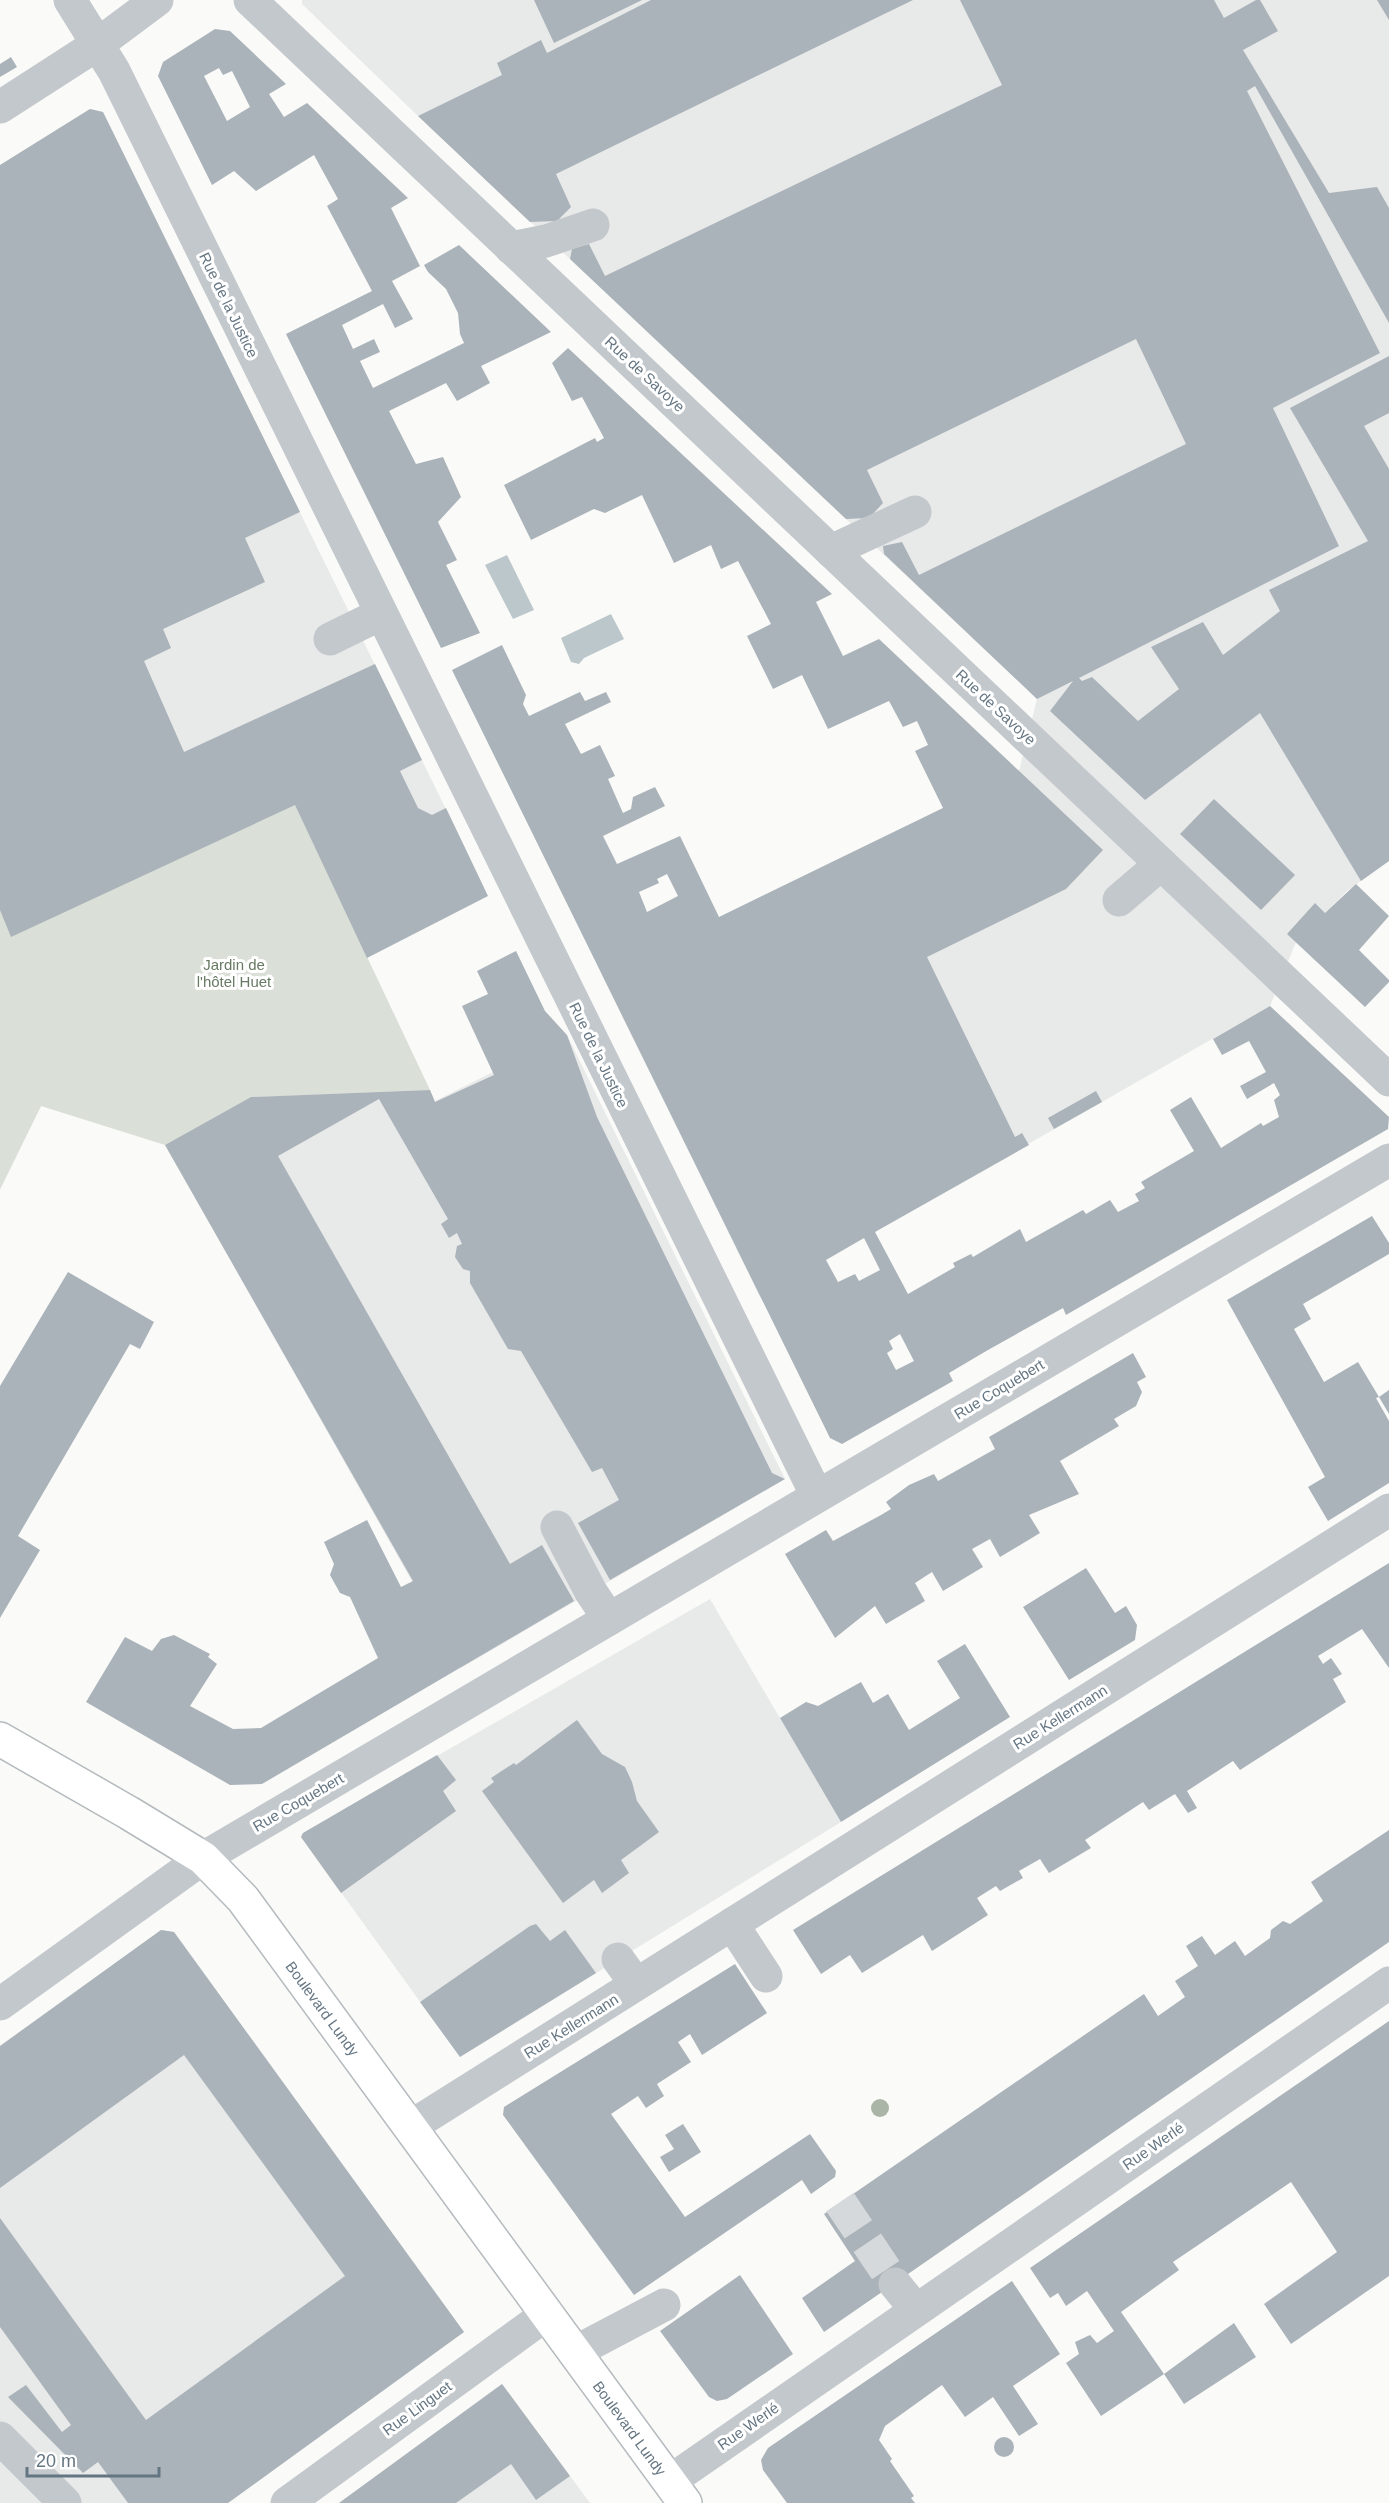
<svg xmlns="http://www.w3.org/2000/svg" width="1389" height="2503" font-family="Arial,sans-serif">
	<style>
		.built { fill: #e8e9e9 }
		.green { fill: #dadfd7 }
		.water { fill: #bbc7cb }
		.building { fill: #aab3b9; fill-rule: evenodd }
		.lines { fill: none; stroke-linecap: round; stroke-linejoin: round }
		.minor-tunnel { stroke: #d5d9db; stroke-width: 33; stroke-dasharray: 33 16; stroke-linecap: butt }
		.major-casing { stroke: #b5babe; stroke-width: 36 }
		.minor { stroke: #c3c8cc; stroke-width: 33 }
		.major { stroke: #fff; stroke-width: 33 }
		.tree { fill: #aab4a7 }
		.labels { text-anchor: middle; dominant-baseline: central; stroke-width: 6; stroke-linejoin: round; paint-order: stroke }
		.street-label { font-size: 15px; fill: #657683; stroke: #fff }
		.park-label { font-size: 15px; fill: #687a64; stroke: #fff }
	</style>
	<rect width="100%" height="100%" fill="#fafaf8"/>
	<g class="built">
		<polygon points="302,0 1389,0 1389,861 1348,890 1296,942 1270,1006 760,1297 602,975 1019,771 1037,699 418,116 302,4"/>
		<polygon points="90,109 103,112 470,858 349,919 435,1101 567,1035 785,1479 461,1668 165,1145 245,1100 41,1106 0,1190 0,166"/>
		<polygon points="710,1599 841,1822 460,2057 301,1837 303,1833"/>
		<polygon points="161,1930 174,1932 464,2332 228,2503 0,2503 0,2046"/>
		<polygon points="502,2384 590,2503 339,2503"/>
	</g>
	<polygon class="green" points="295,805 430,1090 251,1097 165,1145 41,1106 0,1189 0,910"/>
	<g class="water">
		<polygon points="507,555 534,610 513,619 485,565"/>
		<polygon points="611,614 624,639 584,658 579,664 571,662 561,638"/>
	</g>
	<g class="building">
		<polygon points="534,0 642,0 554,43"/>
		<polygon points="651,0 913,0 556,174 571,207 557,221 530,222 418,116 502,75 497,63 541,40 547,53"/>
		<polygon points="960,0 1214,0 1224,18 1256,0 1260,0 1278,31 1243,50 1329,193 1377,187 1389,208 1389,323 1255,86 1247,91 1380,353 1273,408 1339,546 1079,678 1082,681 1092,677 1138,721 1179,689 1151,647 1203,622 1223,655 1280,611 1269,590 1368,541 1290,408 1389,356 1389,413 1364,426 1389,469 1389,861 1361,881 1260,713 1145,800 1050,711 1073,681 1037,699 884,554 883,546 902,542 919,575 1186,444 1136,339 867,470 883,503 869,518 846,519 570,259 572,249 589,244 605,276 1002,85"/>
		<polygon points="1377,0 1389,0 1389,20"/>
		<path d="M 215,29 L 230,31 L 286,84 L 269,94 L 284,117 L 307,103 L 408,198 L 391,208 L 420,266 L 392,281 L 413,319 L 395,328 L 383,304 L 342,325 L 353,349 L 374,339 L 380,352 L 360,361 L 373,388 L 464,343 L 460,334 L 458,313 L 446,289 L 428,272 L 424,265 L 459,245 L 551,332 L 481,366 L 490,383 L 457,401 L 446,383 L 389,411 L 416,464 L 443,457 L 461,497 L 438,522 L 457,560 L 446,565 L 480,633 L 441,648 L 286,334 L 372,291 L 327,206 L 338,199 L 314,155 L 256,191 L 234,171 L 212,185 L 158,76 L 163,62 ZM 219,68 L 223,75 L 232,71 L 250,107 L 227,121 L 204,76 Z"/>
		<polygon points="11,57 17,67 0,77 0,64"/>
		<polygon points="90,109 103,112 300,512 245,538 265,582 163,629 171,648 144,661 184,752 375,664 422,760 400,771 418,808 432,815 446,808 488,896 367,958 295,805 11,937 0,910 0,165"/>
		<path d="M 568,348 L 832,594 L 816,602 L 843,656 L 879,639 L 1103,850 L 1066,889 L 927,957 L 1015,1137 L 1022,1133 L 1029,1145 L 875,1232 L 908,1294 L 955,1267 L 953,1263 L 971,1254 L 973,1257 L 1020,1229 L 1026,1242 L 1083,1210 L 1086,1214 L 1110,1200 L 1118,1212 L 1139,1201 L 1135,1194 L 1145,1188 L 1141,1182 L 1194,1151 L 1170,1110 L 1191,1097 L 1221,1148 L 1261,1123 L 1263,1126 L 1279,1117 L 1274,1100 L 1280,1095 L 1274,1083 L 1247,1099 L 1240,1086 L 1266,1072 L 1249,1041 L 1222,1055 L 1213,1039 L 1270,1006 L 1389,1117 L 1388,1129 L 1066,1315 L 1063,1308 L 988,1350 L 949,1373 L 953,1381 L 842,1444 L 830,1438 L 452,670 L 502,645 L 526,695 L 523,704 L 529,716 L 580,692 L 585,701 L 606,692 L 611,702 L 565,724 L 581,754 L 600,745 L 615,776 L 608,779 L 623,813 L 631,809 L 633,797 L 655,787 L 665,806 L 603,836 L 617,864 L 680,836 L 719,917 L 943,808 L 915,751 L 928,745 L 917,721 L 903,727 L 889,701 L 828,729 L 802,675 L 773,689 L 747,636 L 771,624 L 738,561 L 721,569 L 711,545 L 674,563 L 642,495 L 605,513 L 594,509 L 531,540 L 504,485 L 595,438 L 597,442 L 604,438 L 582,397 L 572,401 L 552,363 ZM 667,874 L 678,896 L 647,912 L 639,892 L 659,883 L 657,879 ZM 864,1238 L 880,1270 L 859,1281 L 855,1274 L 838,1282 L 826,1260 ZM 900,1334 L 914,1361 L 896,1370 L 887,1353 L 893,1349 L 889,1341 Z"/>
		<polygon points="1214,799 1295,875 1261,910 1180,834"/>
		<polygon points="1356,884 1389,916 1359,950 1389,980 1389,982 1365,1007 1287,934 1315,903 1325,913"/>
		<polygon points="516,951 545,1011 567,1035 597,1117 772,1473 785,1479 610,1580 578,1523 619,1500 602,1468 592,1472 521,1351 508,1349 470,1283 470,1271 463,1269 455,1257 457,1246 462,1244 457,1233 449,1238 441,1224 448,1219 379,1099 278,1156 510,1564 542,1545 574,1601 262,1784 230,1785 86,1702 125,1637 152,1651 161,1639 174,1635 210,1654 208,1657 217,1664 190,1706 233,1729 261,1728 378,1658 350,1597 340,1593 330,1575 334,1564 324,1542 367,1520 401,1587 413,1581 165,1145 251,1097 430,1090 435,1102 494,1075 462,1006 488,994 477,971"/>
		<polygon points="1096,1091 1102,1102 1054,1129 1048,1118"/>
		<polygon points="1372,1216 1389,1243 1389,1254 1303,1304 1311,1319 1294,1329 1324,1382 1358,1362 1379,1397 1376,1398 1389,1421 1389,1483 1328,1521 1308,1487 1325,1477 1227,1300"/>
		<polygon points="68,1272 154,1322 140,1349 130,1344 18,1536 40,1550 0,1618 0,1386"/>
		<polygon points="1133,1353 1146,1377 1137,1382 1142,1392 1136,1406 1114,1419 1119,1426 1060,1461 1079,1494 1029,1515 1040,1533 1000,1557 990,1539 972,1549 983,1567 943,1591 932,1572 915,1583 925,1601 886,1624 875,1606 835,1638 785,1554 826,1530 833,1541 881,1515 891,1509 886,1502 909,1485 934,1474 938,1481 995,1449 989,1437"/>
		<polygon points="1389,1390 1389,1414 1379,1397"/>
		<polygon points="1389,1563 1389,1668 1362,1629 1318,1656 1323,1664 1331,1658 1342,1674 1333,1679 1346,1702 1240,1770 1233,1761 1187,1791 1197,1808 1188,1813 1175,1794 1149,1810 1143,1802 1085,1840 1091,1848 1049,1873 1040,1859 1019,1871 1023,1878 1000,1891 996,1886 977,1898 988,1915 932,1951 923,1935 862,1973 850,1955 821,1974 793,1930"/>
		<polygon points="1086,1568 1115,1613 1126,1606 1137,1625 1135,1640 1069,1680 1023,1607"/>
		<polygon points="965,1644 1010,1717 841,1822 780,1718 806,1702 818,1706 861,1682 873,1703 888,1694 909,1730 960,1698 937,1661"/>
		<polygon points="577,1720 602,1754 625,1767 632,1782 637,1801 659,1832 621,1860 629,1873 602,1893 594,1880 563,1903 482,1791 494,1782 491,1778 514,1763 516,1765"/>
		<polygon points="437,1755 456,1780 443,1791 456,1811 341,1893 301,1837 303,1833"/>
		<polygon points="1389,1830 1389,1942 824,2332 802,2298 855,2261 824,2214 1144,1994 1158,2016 1185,1997 1175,1981 1198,1966 1186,1946 1202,1936 1215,1955 1235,1941 1245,1956 1270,1938 1271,1930 1283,1921 1290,1924 1323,1901 1311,1882"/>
		<polygon points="536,1924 550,1941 565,1930 596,1973 460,2057 420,2002 530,1926"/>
		<polygon points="161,1930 174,1932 464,2332 228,2503 128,2503 98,2462 83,2473 8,2397 26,2385 62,2432 71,2425 0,2327 0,2218 146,2420 345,2276 184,2055 0,2188 0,2046"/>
		<polygon points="735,1964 767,2013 702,2055 690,2034 678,2042 691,2062 657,2084 664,2096 646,2108 638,2096 611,2114 685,2217 810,2134 836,2171 835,2177 811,2194 802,2180 634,2295 503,2115 504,2107"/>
		<polygon points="1389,2021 1389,2276 1291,2344 1264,2304 1337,2252 1291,2182 1173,2262 1179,2270 1121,2312 1164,2374 1234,2323 1256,2357 1184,2404 1164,2374 1101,2416 1066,2363 1079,2354 1075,2342 1090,2335 1097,2343 1114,2331 1087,2291 1066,2306 1058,2293 1050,2298 1030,2268"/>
		<polygon points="683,2124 701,2152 669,2172 660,2157 674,2149 665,2135"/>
		<polygon points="740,2275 793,2354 727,2399 717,2401 709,2397 660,2331"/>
		<polygon points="1012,2281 1060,2354 1013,2386 1038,2424 1019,2436 993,2397 965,2417 942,2385 885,2426 879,2440 892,2459 890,2461 914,2496 911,2498 915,2503 787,2503 763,2470 761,2460 768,2448"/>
		<polygon points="502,2384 570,2476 536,2500 511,2464 456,2503 339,2503"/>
		<circle cx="1004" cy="2447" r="10"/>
	</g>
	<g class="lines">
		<polyline class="minor-tunnel" points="840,2202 895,2284"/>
		<defs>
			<g id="major">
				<path id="s1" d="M 0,1739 L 129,1813 L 203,1858 L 243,1899 L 685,2503"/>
			</g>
		</defs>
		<use href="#major" class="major-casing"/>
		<g class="minor">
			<polyline points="70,0 114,71 817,1496"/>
			<polyline points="250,0 1389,1080"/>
			<polyline points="0,107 98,44 157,0"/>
			<polyline points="511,248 546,241 593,225"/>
			<polyline points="831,551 915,512"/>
			<polyline points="330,639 381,614"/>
			<polyline points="1119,900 1161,864"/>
			<polyline points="557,1527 591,1592 609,1619"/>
			<polyline points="732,1924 766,1976"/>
			<polyline points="618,1959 636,1984"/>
			<polyline points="0,2004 203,1858 1389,1160"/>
			<polyline points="410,2127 1389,1510"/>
			<polyline points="895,2284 916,2310"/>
			<polyline points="575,2352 664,2305"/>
			<polyline points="0,2438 65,2503"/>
			<polyline points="670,2481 1389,1983"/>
			<polyline points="287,2503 547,2314"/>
		</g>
		<use href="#major" class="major"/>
	</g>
	<circle class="tree" cx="880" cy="2108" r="9"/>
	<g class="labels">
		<g class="street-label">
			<text transform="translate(229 305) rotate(64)">Rue de la Justice</text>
			<text transform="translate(645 374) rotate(43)">Rue de Savoye</text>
			<text transform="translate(996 707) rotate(43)">Rue de Savoye</text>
			<text transform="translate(599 1055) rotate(64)">Rue de la Justice</text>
			<text transform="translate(999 1389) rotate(-31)">Rue Coquebert</text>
			<text transform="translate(1060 1717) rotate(-32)">Rue Kellermann</text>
			<text transform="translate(298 1802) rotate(-30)">Rue Coquebert</text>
			<text stroke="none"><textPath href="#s1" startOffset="428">Boulevard Lundy</textPath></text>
			<text transform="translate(571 2026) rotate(-32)">Rue Kellermann</text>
			<text transform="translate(1153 2146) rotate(-35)">Rue Werlé</text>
			<text transform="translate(417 2408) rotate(-36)">Rue Linguet</text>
			<text transform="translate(748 2426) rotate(-35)">Rue Werlé</text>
			<text stroke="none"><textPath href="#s1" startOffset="948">Boulevard Lundy</textPath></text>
		</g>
		<g class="park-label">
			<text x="234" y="964">Jardin de<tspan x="234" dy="17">l'hôtel Huet</tspan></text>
		</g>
	</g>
	<path d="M27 2467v9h132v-9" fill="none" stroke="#657683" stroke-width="3"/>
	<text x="36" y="2467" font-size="18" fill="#657683" stroke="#ffffff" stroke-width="4.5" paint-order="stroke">20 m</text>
</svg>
